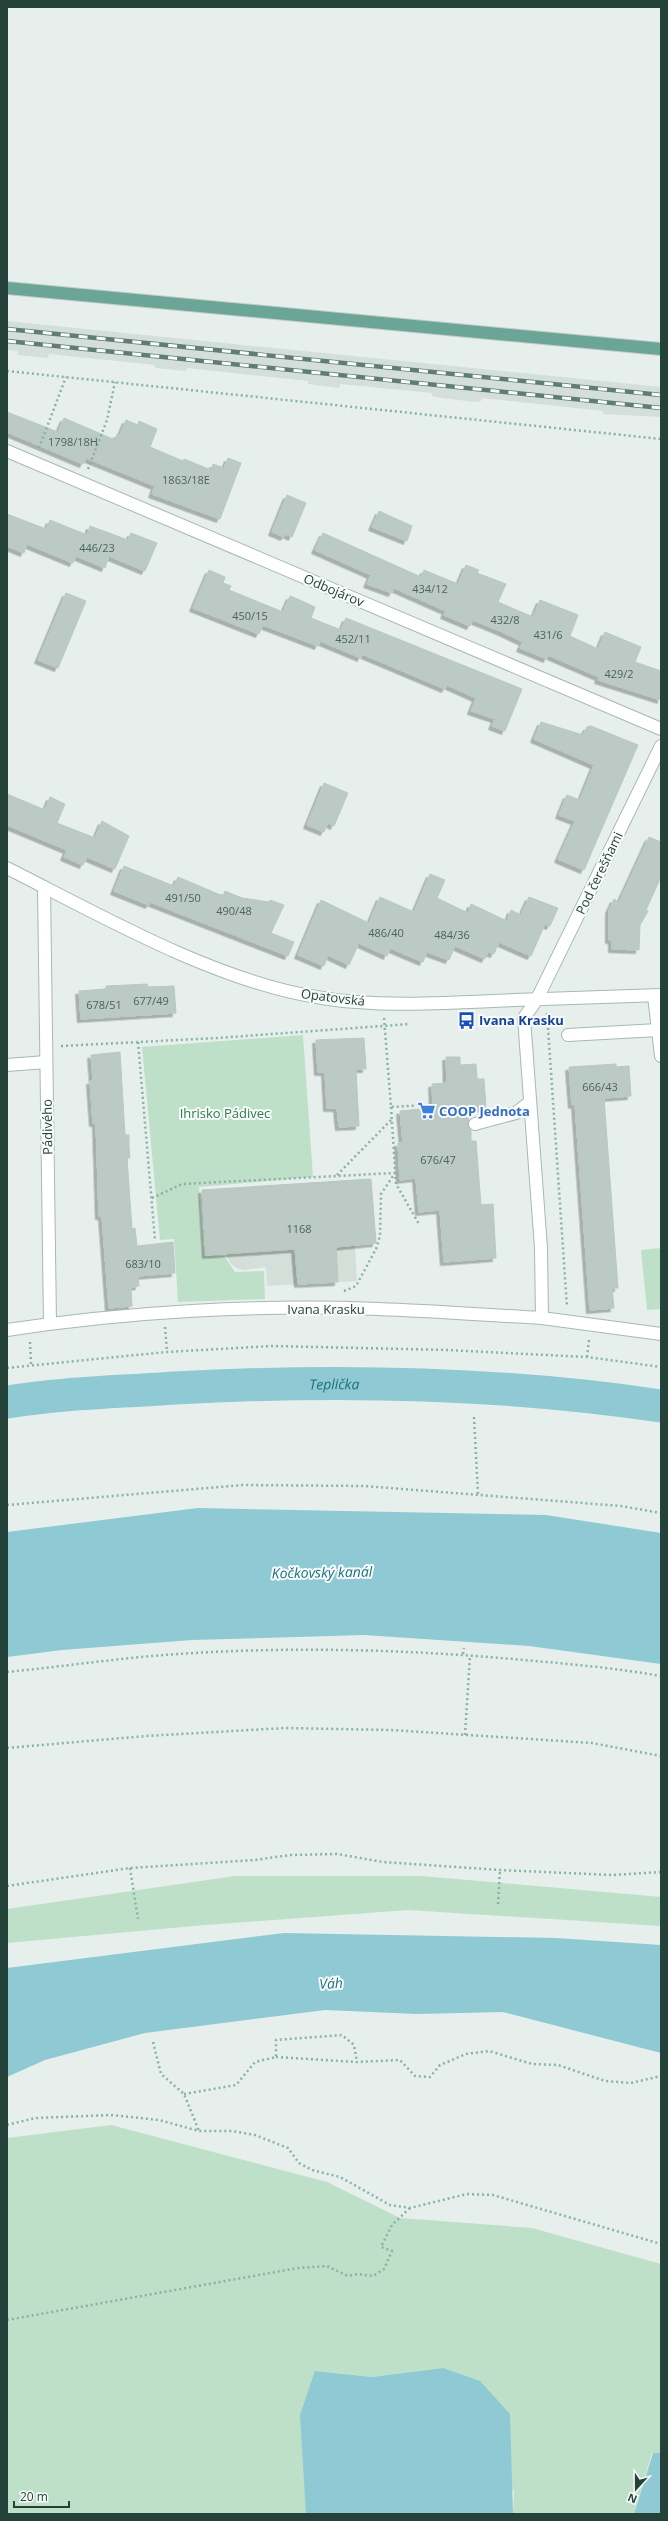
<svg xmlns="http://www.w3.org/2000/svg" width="668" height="2521" font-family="'Open Sans',sans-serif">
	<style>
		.built { fill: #d4dfda }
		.green { fill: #bfe0c8 }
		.water { fill: #8ec9d4 }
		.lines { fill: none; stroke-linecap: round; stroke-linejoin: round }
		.river { stroke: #8ec9d4; stroke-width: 33 }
		.building { fill: #bbcac4; stroke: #b8c9c2; filter: url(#shadow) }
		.minor-casing { stroke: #a8b8b2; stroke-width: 14 }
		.major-casing { stroke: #c2cac8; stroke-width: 14 }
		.path { stroke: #86b3a5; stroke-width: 2.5; stroke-dasharray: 2 3; stroke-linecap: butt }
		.minor { stroke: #fff; stroke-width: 12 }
		.major { stroke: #6aa596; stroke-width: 12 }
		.rail-casing { stroke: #5f7d75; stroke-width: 4.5 }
		.rail { stroke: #f7fbf9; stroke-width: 3; stroke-dasharray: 9; stroke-linecap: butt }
		.labels { text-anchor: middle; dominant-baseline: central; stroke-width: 4; stroke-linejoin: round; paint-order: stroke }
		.number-label { font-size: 11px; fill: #4a645c }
		.street-label { font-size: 13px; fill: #24423a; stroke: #f7fbf9 }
		.transit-label { font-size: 13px; font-weight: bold; fill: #164399; stroke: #f7fbf9; text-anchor: start }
		.shop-label { font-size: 13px; font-weight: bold; fill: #366cbe; stroke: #f7fbf9; text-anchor: start }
		.park-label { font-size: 13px; fill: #2d7a4b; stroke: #f7fbf9 }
		.water-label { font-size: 14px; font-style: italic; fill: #1c6f80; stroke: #f7fbf9 }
	</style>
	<defs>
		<filter id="shadow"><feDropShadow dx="-3.5" dy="3.5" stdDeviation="0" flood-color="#0004"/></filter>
	</defs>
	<rect width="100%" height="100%" fill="#e6efeb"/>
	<g class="built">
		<polygon points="7,321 661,387 661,417 603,414 603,411 482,398 481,401 475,402 442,398 432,396 432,393 340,384 339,388 331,387 308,384 308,381 187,368 186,371 155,368 155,365 49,354 48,358 18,355 18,351 7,350"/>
		<polygon points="371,1179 376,1243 355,1245 357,1281 267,1286 266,1267 244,1270 236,1268 230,1263 226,1254 206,1255 202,1190"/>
	</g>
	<g class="green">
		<polygon points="303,1035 313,1177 199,1187 204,1256 224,1256 235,1272 264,1271 265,1299 178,1302 174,1239 160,1240 142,1047"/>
		<polygon points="661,1248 661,1309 647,1310 641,1250"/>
		<polygon points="235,1876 422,1876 661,1897 661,1926 408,1910 205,1925 7,1943 7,1909"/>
		<polygon points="111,2125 327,2182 400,2218 532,2228 661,2264 661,2453 652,2453 634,2514 513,2514 514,2492 443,2368 372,2377 315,2371 306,2514 7,2514 7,2138"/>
	</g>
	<g class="water">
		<polygon points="198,1508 546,1515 661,1533 661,1664 529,1646 364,1635 192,1640 62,1650 7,1657 7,1532"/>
		<polygon points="284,1933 556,1938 661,1945 661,2053 503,2012 417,2014 325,2010 145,2033 45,2060 7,2077 7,1968"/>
		<polygon points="443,2368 480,2381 510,2414 513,2514 306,2514 300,2415 315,2371 372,2377"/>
		<polygon points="653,2453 661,2453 661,2514 634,2514"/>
	</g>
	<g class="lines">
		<path class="river" id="s1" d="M 7,1402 C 62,1393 119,1392 175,1388 C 338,1379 499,1382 661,1406"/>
	</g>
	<g class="building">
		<polygon points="7,412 58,432 64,418 115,440 117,434 120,435 126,420 138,425 139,421 157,429 150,447 183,461 184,459 211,470 213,464 224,468 228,458 241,463 220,519 152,494 155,486 86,458 83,464 7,432"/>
		<polygon points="287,495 306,503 292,537 286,534 284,537 272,532"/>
		<polygon points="379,511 412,526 407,541 372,527"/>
		<polygon points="7,514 46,529 50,520 87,535 90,526 128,540 131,533 157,543 145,571 109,556 105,568 76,556 73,563 27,544 24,553 7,546"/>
		<polygon points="323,533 421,577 424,570 458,584 466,565 479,570 477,573 506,584 498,602 533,617 540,600 578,615 570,636 598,649 605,632 641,647 635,662 661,671 661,700 598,680 599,677 548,655 547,659 520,648 523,642 500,631 473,620 470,626 444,615 446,611 394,588 392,593 367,584 371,575 315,550"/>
		<polygon points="209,570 225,577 223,583 231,586 229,590 283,612 290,596 295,598 315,607 311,618 341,630 346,618 522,689 505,731 492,726 495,719 471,711 476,698 447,685 445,689 362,654 361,658 320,641 318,646 263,625 259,634 193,608"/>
		<polygon points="66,593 86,601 58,668 38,660"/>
		<polygon points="541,722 583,735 587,727 591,726 638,745 584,870 558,859 575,821 559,815 567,795 580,800 594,765 534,739"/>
		<polygon points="324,783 348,793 334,826 328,823 324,832 307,825"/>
		<polygon points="7,794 45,810 50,797 65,804 57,823 95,838 102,821 129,836 115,869 87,857 83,865 64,857 67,850 7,825"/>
		<polygon points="649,837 661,842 661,877 646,910 648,911 640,925 639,950 612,949 612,940 609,940 609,910 614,899 619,902"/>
		<polygon points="124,866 174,886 178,877 223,896 225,891 242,898 269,902 270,900 284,905 271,933 294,942 288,956 150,902 149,905 114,891"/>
		<polygon points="430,874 445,880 437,898 468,913 471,904 507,921 511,910 521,915 529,897 558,908 550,926 545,924 531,956 499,942 494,954 488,952 485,959 455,946 449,960 427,952 423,962 390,948 387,956 359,943 349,965 328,955 324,966 298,955 321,900 369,923 380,897 414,912"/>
		<polygon points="147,984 148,987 174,986 176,1013 81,1019 79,991 106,989 106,986"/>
		<polygon points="364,1038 366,1069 356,1069 359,1126 339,1127 337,1108 327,1108 325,1072 318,1072 316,1040"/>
		<polygon points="120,1052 125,1135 129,1135 129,1146 130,1158 127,1158 132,1229 135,1228 137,1246 173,1242 175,1273 138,1276 139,1286 131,1287 132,1306 109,1308 102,1216 99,1216 96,1123 93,1123 90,1081 93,1081 91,1055"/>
		<polygon points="446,1057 460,1057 460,1065 476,1064 477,1079 484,1079 486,1108 469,1109 468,1126 471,1130 471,1141 476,1141 481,1205 493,1204 496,1258 444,1262 440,1210 419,1212 416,1178 400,1180 398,1143 403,1143 400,1111 433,1108 432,1084 447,1083"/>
		<polygon points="616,1064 616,1067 629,1066 631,1096 604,1098 618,1288 612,1288 614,1308 590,1310 575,1104 572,1105 569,1067"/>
		<polygon points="371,1179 376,1243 336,1247 338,1282 298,1284 295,1249 206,1255 202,1190"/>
	</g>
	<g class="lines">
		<defs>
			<g id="minor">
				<polyline points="7,451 661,729"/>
				<path d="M 7,868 C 100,915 213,980 316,997 C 377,1008 451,1003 514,1000 C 563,998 612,997 661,995"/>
				<polyline points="44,887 50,1323"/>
				<polyline points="654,996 661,1056"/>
				<polyline points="568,1035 658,1030"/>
				<polyline points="7,1065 46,1062"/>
				<polyline points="475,1124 516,1113 530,1102"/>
				<polyline points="542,1318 661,1334"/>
				<path d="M 7,1330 C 125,1312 259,1304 378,1309 C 433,1311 487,1315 542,1318 L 541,1248 L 524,1018 L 537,999 L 661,746"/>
			</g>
			<polyline id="major" points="7,288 661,349"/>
		</defs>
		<use href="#minor" class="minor-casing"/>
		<use href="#major" class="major-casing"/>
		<g class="path">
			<polyline points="7,371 661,439"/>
			<polyline points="39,448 66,377"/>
			<polyline points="88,469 107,420 115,382"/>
			<polyline points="547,1013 567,1307"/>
			<polyline points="384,1018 391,1107 424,1105"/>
			<polyline points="138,1042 155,1240"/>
			<polyline points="61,1046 217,1038 410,1024"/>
			<polyline points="391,1107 396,1184 419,1224"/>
			<polyline points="337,1175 392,1119"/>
			<polyline points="152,1198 182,1184 395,1173"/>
			<polyline points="344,1291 356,1286 376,1249 380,1236 381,1194 395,1173"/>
			<polyline points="165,1327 167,1352"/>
			<polyline points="30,1342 31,1364"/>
			<polyline points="587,1357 589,1340"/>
			<polyline points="7,1368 167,1352 272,1346 448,1350 587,1357 661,1367"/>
			<polyline points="474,1417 478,1494"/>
			<polyline points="7,1505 243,1485 364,1486 621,1506 661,1513"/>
			<polyline points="463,1654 464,1648"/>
			<path d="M 7,1672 C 59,1667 112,1659 164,1655 C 284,1646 404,1649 524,1660 C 570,1664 615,1668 661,1676"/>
			<polyline points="465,1735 470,1655"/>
			<polyline points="7,1748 146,1736 285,1728 391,1730 592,1743 661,1756"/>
			<polyline points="130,1868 138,1919"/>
			<polyline points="7,1886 130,1868 255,1860 290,1855 337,1854 383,1862 500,1870 612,1875 661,1872"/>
			<polyline points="498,1904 500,1870"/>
			<polyline points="153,2042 161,2074 184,2094 199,2131"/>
			<polyline points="276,2057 357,2062 400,2060 415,2076 430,2077 440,2065 466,2054 489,2051 532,2064 558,2065 605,2081 631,2083 661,2076"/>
			<polyline points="184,2094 236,2085 255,2062 276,2057 276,2040 342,2035 354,2045 357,2062"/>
			<polyline points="7,2125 35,2118 111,2115 159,2120 199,2131 232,2131 255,2135 288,2148 299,2163 312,2170 340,2177 390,2205 410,2208 467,2194 493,2195 661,2244"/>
			<polyline points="7,2320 298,2268 327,2266 348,2276 358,2274 373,2276 384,2269 392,2251 381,2247 392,2225 410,2208"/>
		</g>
		<use href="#minor" class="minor"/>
		<use href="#major" class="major"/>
		<defs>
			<g id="rail">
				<polyline points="7,329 661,395"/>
				<polyline points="7,341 661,408"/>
			</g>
		</defs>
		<use href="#rail" class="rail-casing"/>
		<use href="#rail" class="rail"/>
	</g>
	<defs>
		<symbol id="bus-bare" viewBox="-9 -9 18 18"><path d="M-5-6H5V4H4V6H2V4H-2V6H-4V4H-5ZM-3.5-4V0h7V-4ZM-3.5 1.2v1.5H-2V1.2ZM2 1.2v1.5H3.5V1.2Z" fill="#1a4fb4" stroke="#f7fbf9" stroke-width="2.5" paint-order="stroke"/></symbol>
		<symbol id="supermarket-bare" viewBox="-9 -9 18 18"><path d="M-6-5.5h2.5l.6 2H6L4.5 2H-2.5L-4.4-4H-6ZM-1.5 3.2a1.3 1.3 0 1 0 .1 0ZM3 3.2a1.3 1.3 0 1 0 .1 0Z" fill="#3f7fe0" stroke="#f7fbf9" stroke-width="2.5" paint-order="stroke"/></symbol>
	</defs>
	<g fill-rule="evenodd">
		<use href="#bus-bare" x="454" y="1008" width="25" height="25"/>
		<use href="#supermarket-bare" x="414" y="1098" width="25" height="25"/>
	</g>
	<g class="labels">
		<g class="number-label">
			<text x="73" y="441">1798/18H</text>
			<text x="186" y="479">1863/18E</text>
			<text x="97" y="547">446/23</text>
			<text x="430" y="588">434/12</text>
			<text x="250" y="615">450/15</text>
			<text x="505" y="619">432/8</text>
			<text x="548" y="634">431/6</text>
			<text x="353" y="638">452/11</text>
			<text x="619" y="673">429/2</text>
			<text x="183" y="897">491/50</text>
			<text x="234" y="910">490/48</text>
			<text x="386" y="932">486/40</text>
			<text x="452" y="934">484/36</text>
			<text x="151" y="1000">677/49</text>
			<text x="104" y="1004">678/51</text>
			<text x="600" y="1086">666/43</text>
			<text x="438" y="1159">676/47</text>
			<text x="299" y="1228">1168</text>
			<text x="143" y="1263">683/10</text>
		</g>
		<g class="street-label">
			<text transform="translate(334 590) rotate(23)">Odbojárov</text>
			<text transform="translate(599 873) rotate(-64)">Pod čerešňami</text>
			<text transform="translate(333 997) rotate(7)">Opatovská</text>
			<text transform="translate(47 1127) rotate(-91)">Pádivého</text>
			<text x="326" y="1309">Ivana Krasku</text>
		</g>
		<g class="transit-label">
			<text x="479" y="1020">Ivana Krasku</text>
		</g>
		<g class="shop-label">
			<text x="439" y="1111">COOP Jednota</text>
		</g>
		<g class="park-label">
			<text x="225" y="1113">Ihrisko Pádivec</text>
		</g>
		<g class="water-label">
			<text stroke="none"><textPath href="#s1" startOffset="328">Teplička</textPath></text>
			<text transform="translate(322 1572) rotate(-1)">Kočkovský kanál</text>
			<text transform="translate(331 1983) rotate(-3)">Váh</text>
		</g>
	</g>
	<rect width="668" height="2521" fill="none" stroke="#24423a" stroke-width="16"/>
	<g transform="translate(636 2489) rotate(201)" stroke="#f7fbf9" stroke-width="3" paint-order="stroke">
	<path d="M0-3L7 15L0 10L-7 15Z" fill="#24423a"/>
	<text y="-6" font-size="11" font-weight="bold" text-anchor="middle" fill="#24423a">N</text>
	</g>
	<path d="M14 2501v6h55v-6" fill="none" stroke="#24423a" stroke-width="2"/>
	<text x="20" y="2501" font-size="12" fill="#24423a" stroke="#f7fbf9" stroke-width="3" paint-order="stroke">20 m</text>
</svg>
